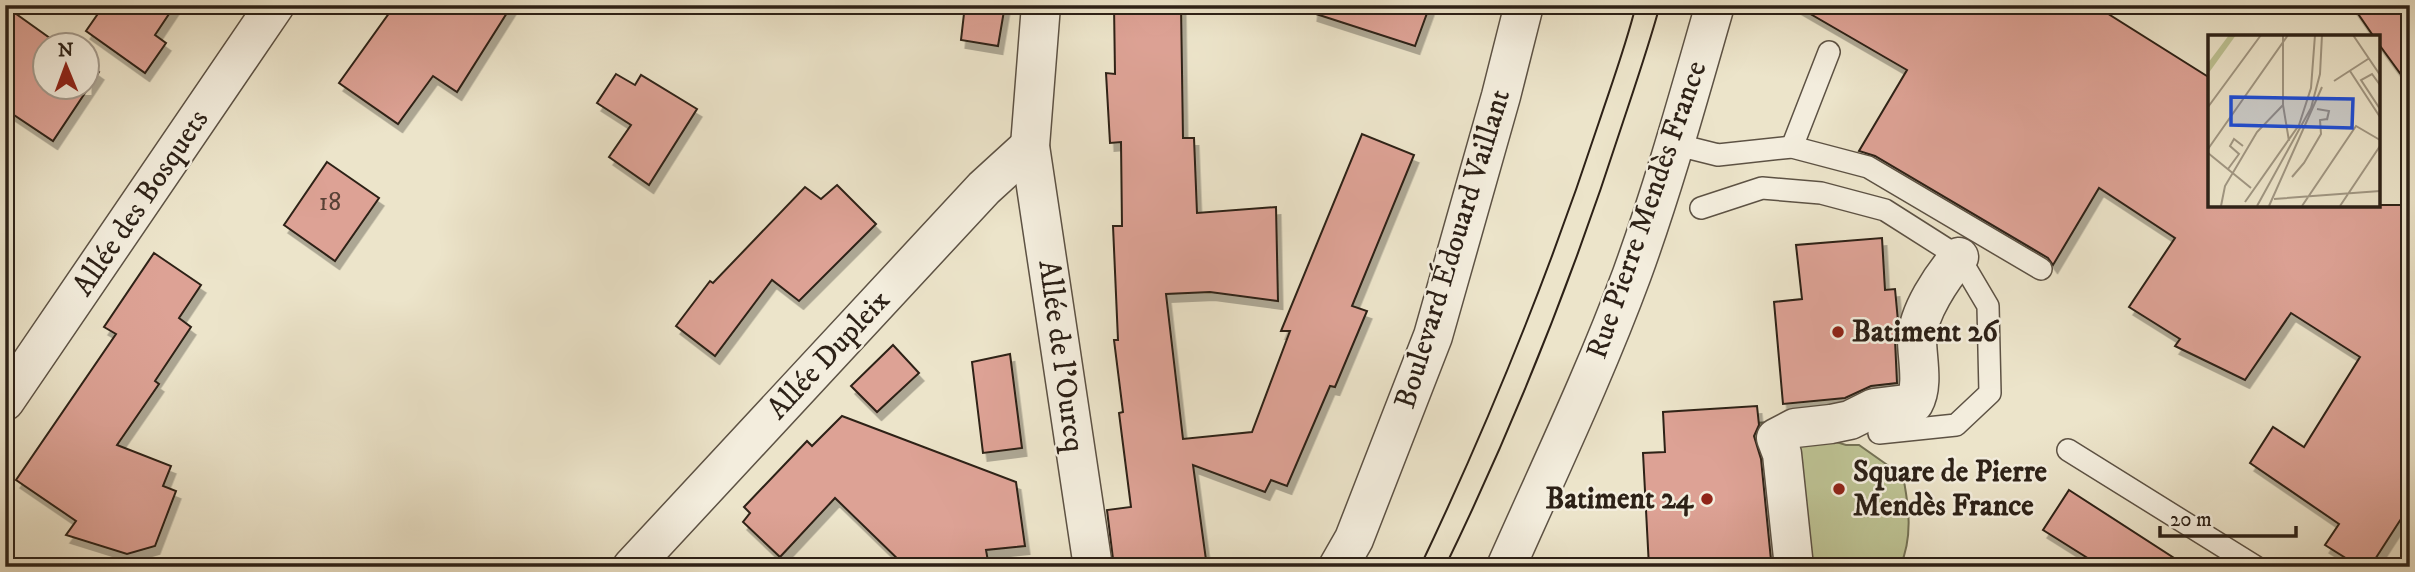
<svg xmlns="http://www.w3.org/2000/svg" width="2415" height="572" font-family="'IM FELL DW Pica',serif">
	<style>
		.green { fill: #bdc293; stroke: #757255; stroke-width: 2 }
		.building { fill: #dda295; stroke: #2d2117; stroke-width: 2; filter: url(#shadow) }
		.lines { fill: none; stroke-linecap: round; stroke-linejoin: round }
		.lane-casing { stroke: #5d5244; stroke-width: 24 }
		.street-casing { stroke: #5d5244; stroke-width: 41 }
		.lane { stroke: #f3eddd; stroke-width: 21 }
		.street { stroke: #f3eddd; stroke-width: 38 }
		.tram { stroke: #2d2117; stroke-width: 2 }
		.poi-dot { fill: #8f2418; stroke: #f3eddd; stroke-width: 2.5 }
		.labels { text-anchor: middle; dominant-baseline: central; stroke-width: 5; stroke-linejoin: round; paint-order: stroke }
		.number-label { font-size: 26px; fill: #594136 }
		.street-label { font-size: 30px; fill: #2d2117; stroke: #f3eddd }
		.poi-label { font-size: 30px; font-weight: bold; fill: #2d2117; stroke: #f3eddd; text-anchor: start }
		.inset-road { fill: none; stroke: #a09682; stroke-width: 2 }
		.view { fill: #1d4ed8; fill-opacity: 0.15; stroke: #1d4ed8; stroke-width: 3.5 }
		.inset-edge { fill: none; stroke: #2d2117; stroke-width: 3.5 }
	</style>
	<defs>
		<filter id="shadow"><feDropShadow dx="4.5" dy="8" stdDeviation="0" flood-color="#0004"/></filter>
	</defs>
	<rect width="100%" height="100%" fill="#ece4ca"/>
	<filter id="stains"><feTurbulence type="fractalNoise" baseFrequency=".00286" numOctaves="4"/><feColorMatrix values="0 0 0 0 .2 0 0 0 0 .09 0 0 0 0 .02 0 0 0 .5 -.17"/></filter>
	<radialGradient id="worn" r=".72"><stop offset=".6" stop-color="#630" stop-opacity="0"/><stop offset="1" stop-color="#630" stop-opacity=".3"/></radialGradient>
	<path class="green" d="M 1819,420 L 1820,437 L 1846,445 L 1859,445 L 1903,476 C 1909,507 1913,537 1900,567 L 1688,567 L 1776,560 L 1761,441 L 1754,441 L 1753,423 Z"/>
	<g class="building">
		<polygon points="104,5 175,5 155,35 166,43 145,73 86,31"/>
		<polygon points="395,5 512,5 457,92 433,76 398,124 339,83"/>
		<polygon points="965,5 1005,5 998,46 961,40"/>
		<polygon points="1114,5 1181,5 1183,138 1194,138 1197,213 1276,207 1278,301 1210,292 1166,294 1183,439 1252,432 1290,331 1281,331 1362,134 1414,155 1352,306 1367,311 1335,387 1330,386 1287,486 1271,480 1265,492 1193,465 1207,567 1114,567 1107,510 1131,507 1119,413 1123,412 1114,340 1118,340 1113,226 1122,226 1121,142 1110,143 1106,73 1115,74"/>
		<polygon points="1314,5 1430,5 1415,46 1313,13"/>
		<polygon points="1795,5 2094,5 2210,78 2210,205 2410,205 2410,505 2370,567 2360,567 2325,545 2339,524 2250,463 2273,427 2304,447 2360,357 2291,313 2245,380 2175,346 2180,339 2129,307 2175,238 2099,188 2053,265 2048,258 1875,156 1859,151 1907,70"/>
		<polygon points="2352,5 2410,5 2410,87 2378,43 2378,37 2374,37"/>
		<polygon points="5,6 61,46 46,46 46,88 88,88 88,64 99,72 53,141 5,109"/>
		<polygon points="616,74 635,85 641,75 697,109 649,185 609,157 631,125 597,103"/>
		<polygon points="327,162 379,198 335,261 284,225"/>
		<polygon points="837,185 876,224 799,301 772,280 715,356 676,326 710,281 713,283 805,187 821,199"/>
		<polygon points="1882,238 1885,290 1895,289 1898,321 1895,340 1897,383 1871,386 1845,398 1783,404 1774,302 1802,299 1796,245"/>
		<polygon points="154,253 201,285 179,318 191,327 155,381 159,384 117,445 171,466 163,486 176,491 155,546 127,554 66,535 76,521 16,480 116,334 104,327"/>
		<polygon points="893,345 919,373 877,412 851,386"/>
		<polygon points="1010,354 1022,448 983,453 972,362"/>
		<polygon points="1757,406 1759,425 1754,436 1761,459 1771,560 1688,567 1649,567 1643,453 1665,452 1663,412"/>
		<polygon points="842,416 1016,482 1025,546 986,550 989,567 906,567 835,498 780,557 743,522 750,513 744,507 807,441 812,446"/>
		<polygon points="2069,490 2188,567 2102,567 2043,530"/>
	</g>
	<g class="lines">
		<defs>
			<g id="lane">
				<polyline points="1674,144 1718,155 1792,147 1868,167 2041,269"/>
				<polyline points="1792,147 1829,52"/>
				<polyline points="1701,208 1762,188 1821,193 1885,210 1959,257 1988,306 1990,393 1956,425 1879,433"/>
				<polyline points="2068,450 2256,567"/>
			</g>
			<g id="street">
				<polyline points="1041,5 1030,146 1093,567"/>
				<polyline points="5,401 275,5"/>
				<polyline points="632,567 984,188 1030,146"/>
				<polyline points="1338,567 1354,539 1433,336 1501,96 1524,5"/>
				<path d="M 1506,567 C 1549,470 1595,374 1632,274 C 1664,186 1689,95 1715,5"/>
				<path d="M 1794,567 L 1782,454 L 1776,438 L 1795,428 L 1831,424 L 1850,420 L 1874,408 L 1914,403 C 1924,385 1917,359 1917,339 C 1918,312 1942,277 1959,257"/>
			</g>
		</defs>
		<use href="#lane" class="lane-casing"/>
		<use href="#street" class="street-casing"/>
		<use href="#lane" class="lane"/>
		<use href="#street" class="street"/>
		<g class="tram">
			<path d="M 1420,567 C 1489,422 1549,274 1599,122 C 1612,83 1626,45 1636,5"/>
			<path d="M 1445,567 C 1515,423 1574,274 1623,122 C 1636,83 1649,45 1660,5"/>
		</g>
	</g>
	<g class="poi-dot">
		<circle cx="1838" cy="332" r="7"/>
		<circle cx="1839" cy="489" r="7"/>
		<circle cx="1707" cy="499" r="7"/>
	</g>
	<g class="labels">
		<g class="number-label">
			<text x="330" y="202">18</text>
		</g>
		<g class="street-label">
			<text transform="translate(141 203) rotate(-56)">Allée des Bosquets</text>
			<text transform="translate(1647 210) rotate(-71)">Rue Pierre Mendès France</text>
			<text transform="translate(1453 249) rotate(-73)">Boulevard Édouard Vaillant</text>
			<text transform="translate(829 355) rotate(-47)">Allée Dupleix</text>
			<text transform="translate(1061 356) rotate(82)">Allée de l'Ourcq</text>
		</g>
		<g class="poi-label">
			<text x="1852" y="332">Batiment 26</text>
			<text x="1853" y="472">Square de Pierre<tspan x="1853" dy="34">Mendès France</tspan></text>
			<text x="1693" y="499" text-anchor="end">Batiment 24</text>
		</g>
	</g>
	<g transform="translate(2208 35)">
		<rect width="172" height="172" fill="#ece4ca"/>
		<path d="M 21,0 L 28,0 L 0,39 L 0,28 Z" fill="#bdc293"/>
		<path class="inset-road" d="M 75,0 L 75,70 L 81,106M 145,0 L 172,40M 142,36 L 172,82M 126,46 L 160,24M 172,50 L 164,39 L 153,45 L 172,74M 0,72 L 53,0M 109,74 L 121,76 L 119,85M 0,114 L 80,0M 0,118 L 43,153M 20,134 L 31,119 L 22,111 L 26,104 L 35,111M 84,142 L 96,128 L 113,99 L 112,85 L 119,84 L 121,76M 66,164 L 172,156M 37,167 L 91,90 L 103,53 L 107,0M 13,171 L 17,151 L 49,97 L 75,70M 49,171 L 103,73 L 112,39 L 114,0M 61,171 L 114,52M 94,171 L 148,91 L 172,105M 132,171 L 172,111"/>
		<path class="view" d="M 23,62 L 145,64 L 144,93 L 23,90 Z"/>
		<rect width="172" height="172" class="inset-edge"/>
	</g>
	<rect width="2415" height="572" fill="none" stroke="#ece4ca" stroke-width="28"/>
	<rect x="7" y="7" width="2401" height="558" fill="none" stroke="#2d2117" stroke-width="3.5"/>
	<rect x="14" y="14" width="2387" height="544" fill="none" stroke="#2d2117" stroke-width="2"/>
	<g transform="translate(66 66) rotate(359)"><circle r="33" fill="#f3eddd" stroke="#a49b8e" stroke-width="2"/>
	<path d="M0-5L12 26L0 18L-12 26Z" fill="#8f2418"/>
	<text y="-10" font-size="19" font-weight="bold" text-anchor="middle" fill="#2d2117">N</text>
	</g>
	<path d="M2160 526v10h136v-10" fill="none" stroke="#2d2117" stroke-width="3.5"/>
	<text x="2170" y="526" font-size="21" fill="#2d2117" stroke="#f3eddd" stroke-width="5" paint-order="stroke">20 m</text>
	<rect width="100%" height="100%" filter="url(#stains)"/>
	<rect width="100%" height="100%" fill="url(#worn)"/>
</svg>
